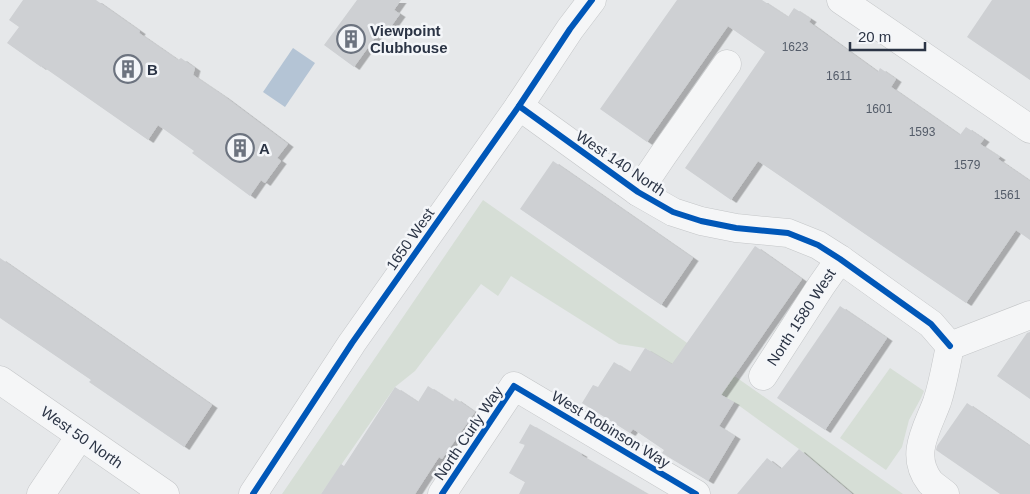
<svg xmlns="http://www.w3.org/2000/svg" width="1030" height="494" font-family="Arial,sans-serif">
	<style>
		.green { fill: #d6ded6 }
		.water { fill: #b4c4d5 }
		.building { fill: #ced0d3; filter: url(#shadow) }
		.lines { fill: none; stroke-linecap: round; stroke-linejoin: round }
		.minor-casing { stroke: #c4c6c8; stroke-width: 29 }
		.tertiary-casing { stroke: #c4c6c8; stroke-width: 29 }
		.minor { stroke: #f5f6f7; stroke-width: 28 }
		.tertiary { stroke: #f5f6f7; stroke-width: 28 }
		.cycleway-casing { stroke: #f4f6f9; stroke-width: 9 }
		.cycleway { stroke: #0057b8; stroke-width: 6 }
		.labels { text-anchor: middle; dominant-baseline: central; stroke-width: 5; stroke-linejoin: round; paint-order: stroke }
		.number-label { font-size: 12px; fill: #545c69 }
		.poi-label { font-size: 15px; font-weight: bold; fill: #2b3445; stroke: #f4f6f9; text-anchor: start }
		.street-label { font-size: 15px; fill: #2b3445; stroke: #f4f6f9 }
	</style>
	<defs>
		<filter id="shadow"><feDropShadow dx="5.5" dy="3" stdDeviation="0" flood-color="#0004"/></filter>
	</defs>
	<rect width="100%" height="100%" fill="#e6e8ea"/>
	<g class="green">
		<polygon points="483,200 903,494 853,494 799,449 734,402 645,348 619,344 511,276 498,296 481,284 415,371 395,387 321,494 282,494"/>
		<polygon points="890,368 924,391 921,398 909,420 902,447 886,470 840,438"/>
	</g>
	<polygon class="water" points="293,48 315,63 285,107 263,92"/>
	<g class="building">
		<polygon points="23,0 96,0 140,31 139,33 178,60 181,58 195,68 193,75 224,96 288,144 277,158 281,161 265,183 261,180 250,196 192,153 194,151 158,125 148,140 42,66 41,67 7,43 19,27 9,20"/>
		<polygon points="357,0 401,0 394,10 400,14 387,32 382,28 354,67 324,45"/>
		<polygon points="677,0 762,0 788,17 794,8 811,19 809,22 878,72 880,68 896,79 891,87 960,135 966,127 984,139 980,144 1000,157 998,159 1030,181 1030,240 1016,230 966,303 758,161 731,200 685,168 765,52 728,26 647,142 600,109"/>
		<polygon points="992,0 1030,0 1030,80 967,37"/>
		<polygon points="553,161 693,258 661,305 520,209"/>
		<polygon points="755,246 802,279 721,395 734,402 719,426 735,436 708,481 662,453 664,450 633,429 630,433 582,403 593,385 598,387 614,362 630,372 645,348 672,364"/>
		<polygon points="0,258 212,405 184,447 89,382 91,380 0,318"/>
		<polygon points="840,306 887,338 825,430 777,398"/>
		<polygon points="1030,332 1030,399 997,376 1027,333"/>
		<polygon points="428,386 453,402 455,398 475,412 442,459 439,457 415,494 321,494 341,464 344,466 395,387 418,402"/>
		<polygon points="967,403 1030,446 1030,494 1000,494 936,450 937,446"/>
		<polygon points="530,424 582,454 581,455 648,494 519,494 525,482 509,473 525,445 519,443"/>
		<polygon points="799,449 852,494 737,494 767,458 781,469"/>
	</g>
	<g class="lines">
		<defs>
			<g id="minor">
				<polyline points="841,0 1030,129"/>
				<polyline points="519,106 638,192 673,212 701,221 736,228 788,233 818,245 840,259 931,324 950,346"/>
				<polyline points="638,192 663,155 727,64"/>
				<polyline points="950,346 1030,315"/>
				<polyline points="763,376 821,286 840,259"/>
				<polyline points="0,380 165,494"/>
				<polyline points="41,494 80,436"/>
				<polyline points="442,494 514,386 696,494"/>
				<path d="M 945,494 C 940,490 934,486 930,482 C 909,455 927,429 937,402 C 943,384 946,365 950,346"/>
			</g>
			<polyline id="tertiary" points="253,494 352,343 519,106 570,29 592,0"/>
		</defs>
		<use href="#minor" class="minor-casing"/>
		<use href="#tertiary" class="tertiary-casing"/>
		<use href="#minor" class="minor"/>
		<use href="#tertiary" class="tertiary"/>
		<defs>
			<g id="cycleway">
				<polyline points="519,106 638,192 673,212 701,221 736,228 788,233 818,245 840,259 931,324 950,346"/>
				<polyline points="253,494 352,343 519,106 570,29 592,0"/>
				<polyline points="442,494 514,386 696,494"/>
			</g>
		</defs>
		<use href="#cycleway" class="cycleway-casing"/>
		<use href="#cycleway" class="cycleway"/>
	</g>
	<defs>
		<symbol id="building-ring" viewBox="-11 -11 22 22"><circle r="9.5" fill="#f4f6f9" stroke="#6c737f" stroke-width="1.5"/><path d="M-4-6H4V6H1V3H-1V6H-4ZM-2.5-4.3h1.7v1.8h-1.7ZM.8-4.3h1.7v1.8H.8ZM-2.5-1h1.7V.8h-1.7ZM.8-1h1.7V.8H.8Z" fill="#6c737f"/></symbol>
	</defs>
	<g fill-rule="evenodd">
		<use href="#building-ring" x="335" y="23" width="32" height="32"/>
		<use href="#building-ring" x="112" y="53" width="32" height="32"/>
		<use href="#building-ring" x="224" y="132" width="32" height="32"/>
	</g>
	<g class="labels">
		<g class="number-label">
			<text x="795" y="47">1623</text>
			<text x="839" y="76">1611</text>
			<text x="879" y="109">1601</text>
			<text x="922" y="132">1593</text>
			<text x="967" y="165">1579</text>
			<text x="1007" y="195">1561</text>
		</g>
		<g class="poi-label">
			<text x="370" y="30">Viewpoint<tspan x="370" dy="17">Clubhouse</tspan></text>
			<text x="147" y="69">B</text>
			<text x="259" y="148">A</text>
		</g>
		<g class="street-label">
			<text transform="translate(621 163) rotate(34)">West 140 North</text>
			<text transform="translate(410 239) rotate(-55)">1650 West</text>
			<text transform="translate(801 317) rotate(-57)">North 1580 West</text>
			<text transform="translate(611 429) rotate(31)">West Robinson Way</text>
			<text transform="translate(468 433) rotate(-56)">North Curly Way</text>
			<text transform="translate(82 437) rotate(35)">West 50 North</text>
		</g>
	</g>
	<path d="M850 42v8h75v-8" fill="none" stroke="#2b3445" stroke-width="2.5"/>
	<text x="858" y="42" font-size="15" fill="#2b3445" stroke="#f4f6f9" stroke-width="4" paint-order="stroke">20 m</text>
</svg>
